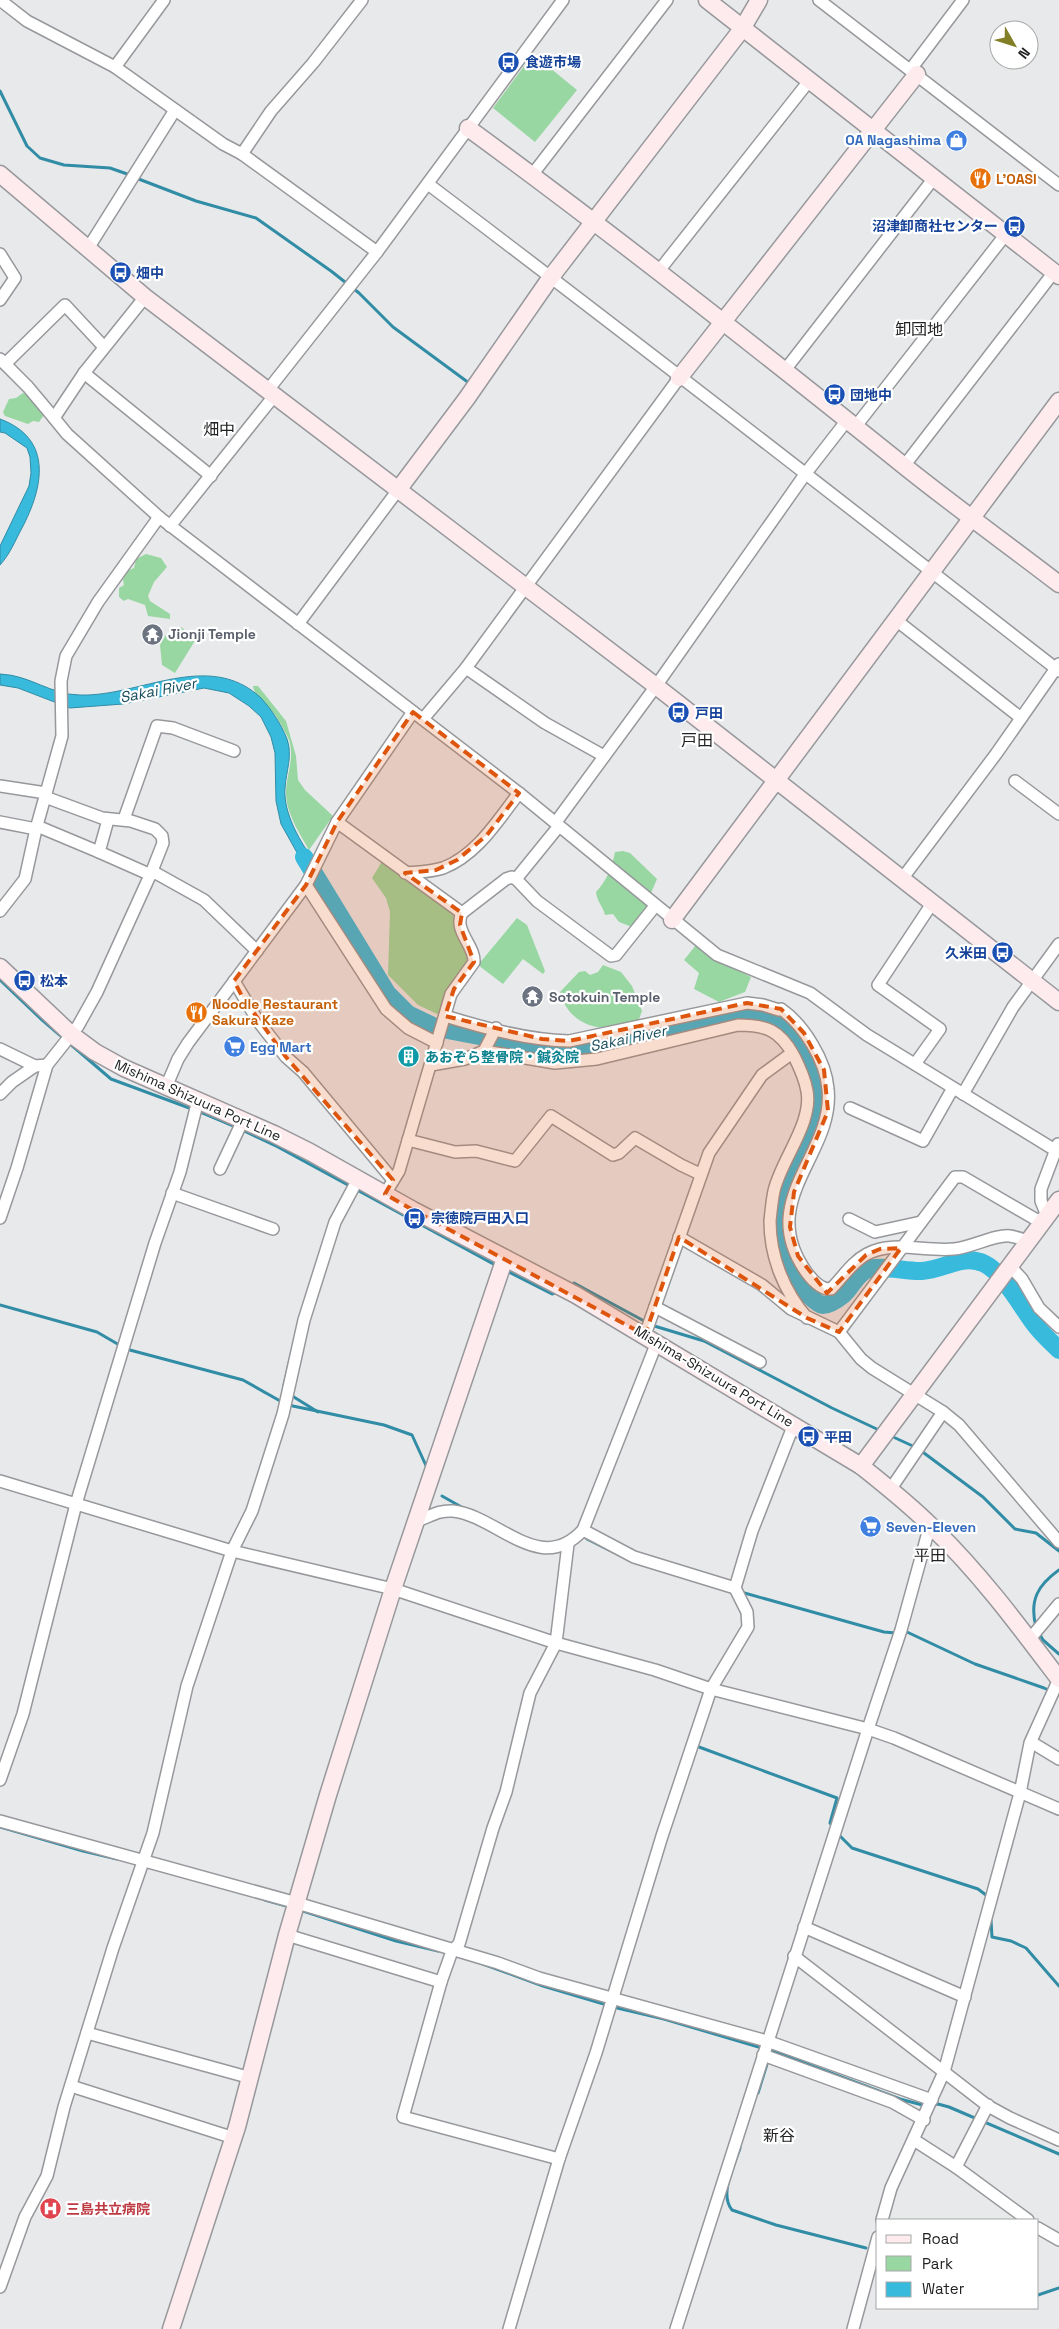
<svg xmlns="http://www.w3.org/2000/svg" width="1059" height="2329" font-family="'Space Grotesk','Noto Sans JP',sans-serif">
	<style>
		.green { fill: #99d7a2 }
		.water { fill: #38badd; stroke: #318ca5 }
		.lines { fill: none; stroke-linecap: round; stroke-linejoin: round }
		.stream { stroke: #318ca5; stroke-width: 3 }
		.river { stroke: #38badd; stroke-width: 18 }
		.street-casing { stroke: #97989b; stroke-width: 14 }
		.secondary-casing { stroke: #97989b; stroke-width: 19 }
		.street { stroke: #fff; stroke-width: 11 }
		.secondary { stroke: #feebee; stroke-width: 16 }
		.marked { fill: #de560d; fill-opacity: 0.2; stroke: #de560d; stroke-width: 4; stroke-dasharray: 10 6; stroke-linejoin: round }
		.labels { text-anchor: middle; dominant-baseline: central; stroke-width: 4.5; stroke-linejoin: round; paint-order: stroke }
		.transit-label { font-size: 14px; font-weight: bold; fill: #164399; stroke: #fff; text-anchor: start }
		.shop-label { font-size: 14px; font-weight: bold; fill: #366cbe; stroke: #fff; text-anchor: start }
		.food-label { font-size: 14px; font-weight: bold; fill: #c56008; stroke: #fff; text-anchor: start }
		.worship-label { font-size: 14px; font-weight: bold; fill: #5b616d; stroke: #fff; text-anchor: start }
		.culture-label { font-size: 14px; font-weight: bold; fill: #0d838f; stroke: #fff; text-anchor: start }
		.street-label { font-size: 14px; fill: #212223; stroke: #fff }
		.health-label { font-size: 14px; font-weight: bold; fill: #be3a42; stroke: #fff; text-anchor: start }
		.water-label { font-size: 15px; font-style: italic; fill: #1b4f5e; stroke: #fff }
		.quarter-label { font-size: 16px; fill: #212223; stroke: #fff }
	</style>
	<rect width="100%" height="100%" fill="#e8e9eb"/>
	<g class="green">
		<polygon points="533,54 577,90 535,142 493,108"/>
		<polygon points="23,393 28,395 44,415 39,422 33,421 28,424 5,416 3,412 9,399 16,398"/>
		<polygon points="146,554 161,558 167,567 154,582 148,596 150,601 170,614 170,619 148,616 145,605 128,599 124,601 119,597 119,588 124,585 123,580 127,571 134,568 136,559"/>
		<polygon points="181,627 196,639 175,673 162,665 160,645 167,633 171,635 175,629"/>
		<path d="M 253,686 L 258,686 L 286,721 L 296,756 L 298,780 L 305,790 L 333,816 L 309,850 C 300,834 286,813 286,793 C 286,775 295,759 289,740 C 286,733 280,723 276,716 C 269,706 255,699 253,686 Z"/>
		<path d="M 623,851 L 630,853 L 657,879 L 651,893 L 650,906 L 632,927 L 619,922 L 613,914 L 605,915 C 603,906 597,902 596,892 C 607,880 612,868 615,852 Z"/>
		<polygon points="384,858 451,911 470,957 441,1012 437,1014 418,1005 388,975 390,912 386,898 372,878"/>
		<polygon points="517,918 527,925 545,971 543,974 523,959 503,984 478,965"/>
		<polygon points="696,945 708,956 751,977 745,992 719,1002 694,989 699,973 684,960"/>
		<path d="M 603,965 L 621,972 L 632,986 L 642,1011 L 638,1022 C 629,1022 623,1026 614,1027 C 589,1031 566,1017 560,992 L 579,972 L 585,971 L 590,975 L 598,972 Z"/>
	</g>
	<g class="water">
		<path d="M 0,419 C 54,439 43,488 22,528 C 15,541 10,554 0,565 L 0,546 L 29,486 L 31,473 L 30,457 L 27,448 L 5,433 L 0,432 Z"/>
		<path d="M 0,674 C 30,675 51,695 80,695 C 139,697 209,649 261,698 C 272,710 281,724 287,739 C 293,756 286,771 285,788 C 283,814 301,843 316,864 L 310,876 L 281,824 L 276,801 L 275,753 L 271,737 L 261,717 L 249,706 L 229,693 L 204,688 L 123,704 L 70,708 L 18,688 L 0,685 Z"/>
	</g>
	<g class="lines">
		<g class="stream">
			<polyline points="0,91 27,146 40,158 64,165 110,168 130,175"/>
			<polyline points="136,178 196,201 256,218 331,271 359,293 393,327 469,383"/>
			<polyline points="0,980 41,1019 111,1079 192,1109"/>
			<polyline points="198,1111 236,1127"/>
			<polyline points="242,1130 278,1147 497,1266"/>
			<polyline points="507,1271 552,1294 555,1293"/>
			<polyline points="574,1283 646,1322"/>
			<polyline points="0,1305 97,1332 121,1346"/>
			<polyline points="651,1325 704,1341 832,1408 881,1431"/>
			<polyline points="126,1349 243,1380 282,1402"/>
			<polyline points="284,1385 291,1355"/>
			<polyline points="289,1394 318,1412"/>
			<polyline points="288,1405 384,1425 412,1435 428,1470"/>
			<polyline points="891,1436 915,1447"/>
			<polyline points="920,1450 983,1497 1015,1529 1036,1533 1059,1551"/>
			<polyline points="442,1496 465,1509"/>
			<polyline points="587,1539 613,1552"/>
			<polyline points="741,1592 884,1632 896,1633"/>
			<path d="M 1036,1627 C 1029,1600 1038,1585 1059,1570"/>
			<polyline points="902,1632 907,1632 975,1664 1044,1688 1059,1695"/>
			<polyline points="1039,1633 1043,1640 1059,1654"/>
			<polyline points="699,1747 837,1798 830,1823 834,1828"/>
			<polyline points="0,1827 83,1851 117,1859"/>
			<polyline points="837,1833 852,1848 978,1889 986,1895"/>
			<polyline points="265,1900 290,1907"/>
			<polyline points="303,1911 396,1941 438,1951"/>
			<polyline points="991,1920 992,1937 1011,1941 1026,1948 1059,1986"/>
			<polyline points="480,1963 543,1986 607,2005"/>
			<polyline points="613,2007 664,2019 775,2052 900,2099 926,2106"/>
			<polyline points="758,2093 767,2064"/>
			<polyline points="932,2105 938,2104 949,2107 1059,2154"/>
			<path d="M 740,2148 C 734,2166 719,2194 732,2210 L 776,2225 L 866,2248"/>
			<polyline points="1038,2295 1059,2288"/>
		</g>
		<path class="river" d="M 304,857 L 387,993 L 408,1014 L 437,1028 L 564,1052 L 750,1013 C 766,1016 782,1022 793,1034 C 812,1054 823,1089 816,1115 C 813,1126 807,1136 802,1146 C 784,1186 769,1224 788,1266 C 793,1276 812,1303 823,1305 C 830,1305 838,1299 843,1295 C 852,1287 855,1276 866,1270 C 879,1264 907,1272 922,1271 C 944,1270 963,1253 985,1264 C 1003,1273 1021,1306 1033,1322 C 1040,1332 1050,1341 1059,1350"/>
		<defs>
			<g id="street">
				<polyline points="0,0 27,21 115,67 223,144 242,154 377,252"/>
				<polyline points="819,0 1059,185"/>
				<polyline points="115,67 164,0"/>
				<polyline points="911,69 963,0"/>
				<polyline points="242,154 271,111 313,63 362,0"/>
				<polyline points="532,175 667,0"/>
				<path d="M 428,184 C 640,344 849,507 1059,671"/>
				<polyline points="87,250 175,110"/>
				<polyline points="0,254 15,278 0,300"/>
				<polyline points="658,272 809,81"/>
				<polyline points="145,297 84,373 54,418 67,434 159,517 519,793 717,955 810,993 867,1035 1055,1150"/>
				<polyline points="0,359 28,387 54,418"/>
				<polyline points="5,364 65,305 104,347"/>
				<polyline points="785,370 934,178"/>
				<polyline points="84,373 211,476"/>
				<polyline points="268,390 377,252 563,0"/>
				<polyline points="856,426 1006,234"/>
				<polyline points="904,466 1054,272"/>
				<polyline points="170,526 274,396"/>
				<polyline points="896,620 1021,718"/>
				<polyline points="298,624 398,490"/>
				<polyline points="466,668 545,723 604,756"/>
				<polyline points="423,719 466,668 679,378"/>
				<polyline points="1015,781 1059,814"/>
				<polyline points="0,786 46,793"/>
				<polyline points="124,819 157,726 173,728 234,751"/>
				<polyline points="108,820 99,852 151,875"/>
				<polyline points="0,822 36,829"/>
				<polyline points="337,822 462,913"/>
				<polyline points="556,822 656,686 806,473 848,419"/>
				<polyline points="37,826 99,852"/>
				<polyline points="152,871 204,900 257,951"/>
				<path d="M 405,873 C 417,872 431,872 443,868 C 477,855 498,820 519,793"/>
				<polyline points="516,879 537,901 611,956 616,955 655,906"/>
				<polyline points="902,879 996,754 1059,664"/>
				<polyline points="306,885 386,1009 408,1028 437,1043"/>
				<polyline points="0,911 25,879 36,829 62,736 61,681 66,656 98,602 159,517"/>
				<polyline points="234,981 258,1021 286,1057 303,1072 393,1180"/>
				<path d="M 445,1016 C 484,1028 528,1040 569,1041 L 747,1003 L 763,1005 L 779,1010 L 781,1009 C 804,1025 826,1061 828,1089 C 835,1155 754,1200 807,1273 C 813,1281 821,1290 831,1289 C 843,1277 852,1262 867,1254 C 893,1240 925,1252 954,1249 C 970,1248 996,1234 1010,1236 C 1016,1237 1022,1239 1028,1241"/>
				<polyline points="0,1049 35,1066 47,1065"/>
				<polyline points="484,1051 496,1028"/>
				<polyline points="915,1064 940,1029 878,985 933,902"/>
				<path d="M 431,1065 L 465,1059 L 484,1051 L 555,1063 L 597,1059 L 738,1025 C 766,1025 780,1030 794,1056 C 799,1066 805,1079 807,1091 C 813,1123 781,1160 774,1191 C 772,1200 771,1212 770,1221 C 770,1257 784,1291 807,1318"/>
				<polyline points="166,1087 178,1059 188,1043 306,885 337,822 413,712"/>
				<polyline points="0,1094 12,1082 35,1066"/>
				<polyline points="963,1094 1013,1007 1059,944"/>
				<polyline points="850,1108 923,1141 953,1088"/>
				<polyline points="408,1140 455,1152 476,1151 515,1161 551,1116 613,1155 619,1153 635,1138 681,1165 700,1174"/>
				<polyline points="220,1169 243,1120"/>
				<polyline points="172,1193 273,1229"/>
				<path d="M 385,1194 L 399,1171 L 451,994 L 474,962 C 475,946 453,930 462,913 L 506,879 L 512,877 L 516,879 L 559,826"/>
				<polyline points="1047,1216 1041,1201 1041,1189 1058,1144"/>
				<polyline points="0,1218 17,1168 47,1065 78,1026 97,992 152,871 163,843 162,836 155,829 131,821 102,818 45,797"/>
				<polyline points="849,1219 875,1232 921,1222"/>
				<polyline points="679,1237 762,1285 791,1309 839,1332 861,1359 872,1368 943,1412 959,1425 1059,1542"/>
				<polyline points="1010,1266 1022,1279 1039,1308 1059,1327"/>
				<polyline points="655,1307 760,1362"/>
				<polyline points="839,1332 955,1177 963,1177 1042,1223"/>
				<polyline points="645,1335 709,1153 762,1075 792,1053"/>
				<polyline points="0,1481 232,1551 393,1589 556,1643 655,1670 711,1689 868,1729 894,1738 1059,1809"/>
				<polyline points="890,1490 943,1412"/>
				<path d="M 416,1521 C 430,1517 437,1510 453,1511 C 498,1516 540,1577 583,1530 L 657,1342"/>
				<polyline points="583,1530 634,1557 735,1588"/>
				<polyline points="1029,1640 1059,1604"/>
				<polyline points="1031,1742 1059,1759"/>
				<polyline points="0,1780 23,1714 76,1504 155,1243 180,1172 198,1100"/>
				<polyline points="0,1821 297,1903 498,1963 539,1978 767,2041 932,2100"/>
				<polyline points="804,1927 965,1997"/>
				<polyline points="287,1935 441,1982"/>
				<polyline points="794,1956 988,2106 1010,2118 1059,2140"/>
				<polyline points="87,2033 251,2078"/>
				<polyline points="763,2055 892,2102 924,2120"/>
				<polyline points="71,2086 234,2138"/>
				<polyline points="988,2105 956,2167 1028,2220"/>
				<polyline points="914,2140 956,2167"/>
				<polyline points="559,2159 403,2117 441,1982 452,1951 459,1944 493,1828 506,1792 530,1693 556,1643 568,1544"/>
				<polyline points="882,2220 891,2188 944,2072 1020,1793 1030,1743 1059,1679"/>
				<polyline points="1038,2228 1059,2240"/>
				<polyline points="0,2287 25,2217 47,2176 64,2107 113,1948 153,1833 187,1686 232,1551 252,1511 283,1414 304,1320 335,1222 358,1179"/>
				<polyline points="509,2329 559,2159 596,2053 662,1836 711,1689 748,1627 747,1612 735,1588 752,1531 794,1424"/>
				<polyline points="676,2329 868,1729 901,1630 930,1525"/>
				<polyline points="853,2329 878,2237"/>
			</g>
			<g id="secondary">
				<polyline points="707,0 1059,276"/>
				<path d="M 468,128 C 616,236 760,350 903,465 C 954,506 1007,544 1059,584"/>
				<polyline points="0,174 145,297 656,686 1059,1002"/>
				<polyline points="679,378 917,74"/>
				<polyline points="398,490 467,398 551,277 742,29 759,0"/>
				<polyline points="672,920 1059,401"/>
				<path d="M 0,967 L 72,1035 L 95,1052 L 124,1068 L 274,1134 L 310,1152 L 413,1210 L 576,1295 L 861,1466 C 885,1485 909,1504 931,1526 C 979,1572 1019,1626 1059,1679"/>
				<polyline points="861,1466 1059,1200"/>
				<polyline points="171,2329 237,2127 287,1935 328,1795 393,1589 505,1258"/>
			</g>
		</defs>
		<use href="#street" class="street-casing"/>
		<use href="#secondary" class="secondary-casing"/>
		<use href="#street" class="street"/>
		<use href="#secondary" class="secondary"/>
	</g>
	<path class="marked" d="M 413,712 L 519,793 L 487,835 L 457,860 L 436,870 L 405,873 L 462,913 L 460,925 L 474,962 L 454,989 L 445,1016 L 542,1039 L 569,1041 L 747,1003 L 781,1009 L 804,1033 L 824,1070 L 828,1111 L 794,1192 L 790,1227 L 798,1256 L 827,1293 L 866,1255 L 880,1249 L 901,1248 L 839,1332 L 807,1318 L 679,1237 L 645,1335 L 413,1210 L 385,1194 L 393,1180 L 286,1057 L 243,998 L 234,981 L 306,885 L 337,822 Z"/>
	<defs>
		<symbol id="bus-disc" viewBox="-11 -11 22 22"><circle r="9.5" fill="#1a4fb4" stroke="#fff"/><path d="M-5-6H5V4H4V6H2V4H-2V6H-4V4H-5ZM-3.5-4V0h7V-4ZM-3.5 1.2v1.5H-2V1.2ZM2 1.2v1.5H3.5V1.2Z" fill="#fff"/></symbol>
		<symbol id="shop-disc" viewBox="-11 -11 22 22"><circle r="9.5" fill="#3f7fe0" stroke="#fff"/><path d="M-5-2.5h2.3a2.7 3.5 0 0 1 5.4 0H5L5.5 6h-11ZM-1.5-2.5h3a1.5 2.3 0 0 0-3 0Z" fill="#fff"/></symbol>
		<symbol id="restaurant-disc" viewBox="-11 -11 22 22"><circle r="9.5" fill="#e8710a" stroke="#fff"/><path d="M-5-6h1v4h1v-4h1v4h1v-4h1v5L-1.5 .5V6h-2V.5L-5-1ZM5-6V6H3V1.5H1.5Q1.5-4 5-6Z" fill="#fff"/></symbol>
		<symbol id="temple-disc" viewBox="-11 -11 22 22"><circle r="9.5" fill="#6b7280" stroke="#fff"/><path d="M0-6L5-2H3V0L6.5 2.5H4V6H1.5V3h-3V6H-4V2.5H-6.5L-3 0V-2H-5Z" fill="#fff"/></symbol>
		<symbol id="supermarket-disc" viewBox="-11 -11 22 22"><circle r="9.5" fill="#3f7fe0" stroke="#fff"/><path d="M-6-5.5h2.5l.6 2H6L4.5 2H-2.5L-4.4-4H-6ZM-1.5 3.2a1.3 1.3 0 1 0 .1 0ZM3 3.2a1.3 1.3 0 1 0 .1 0Z" fill="#fff"/></symbol>
		<symbol id="building-disc" viewBox="-11 -11 22 22"><circle r="9.5" fill="#0f9aa8" stroke="#fff"/><path d="M-4-6H4V6H1V3H-1V6H-4ZM-2.5-4.3h1.7v1.8h-1.7ZM.8-4.3h1.7v1.8H.8ZM-2.5-1h1.7V.8h-1.7ZM.8-1h1.7V.8H.8Z" fill="#fff"/></symbol>
		<symbol id="hospital-disc" viewBox="-11 -11 22 22"><circle r="9.5" fill="#e0444e" stroke="#fff"/><path d="M-5-5h3v3.5h4V-5h3V5h-3V1.5h-4V5h-3Z" fill="#fff"/></symbol>
	</defs>
	<g fill-rule="evenodd">
		<use href="#bus-disc" x="496" y="50" width="25" height="25"/>
		<use href="#shop-disc" x="944" y="128" width="25" height="25"/>
		<use href="#restaurant-disc" x="968" y="166" width="25" height="25"/>
		<use href="#bus-disc" x="1002" y="214" width="25" height="25"/>
		<use href="#bus-disc" x="108" y="260" width="25" height="25"/>
		<use href="#bus-disc" x="822" y="382" width="25" height="25"/>
		<use href="#temple-disc" x="140" y="622" width="25" height="25"/>
		<use href="#bus-disc" x="666" y="700" width="25" height="25"/>
		<use href="#bus-disc" x="990" y="940" width="25" height="25"/>
		<use href="#bus-disc" x="12" y="968" width="25" height="25"/>
		<use href="#temple-disc" x="520" y="984" width="25" height="25"/>
		<use href="#restaurant-disc" x="184" y="1000" width="25" height="25"/>
		<use href="#supermarket-disc" x="222" y="1034" width="25" height="25"/>
		<use href="#building-disc" x="396" y="1044" width="25" height="25"/>
		<use href="#bus-disc" x="402" y="1206" width="25" height="25"/>
		<use href="#bus-disc" x="796" y="1424" width="25" height="25"/>
		<use href="#supermarket-disc" x="858" y="1514" width="25" height="25"/>
		<use href="#hospital-disc" x="38" y="2196" width="25" height="25"/>
	</g>
	<g class="labels">
		<g class="transit-label">
			<text x="525" y="62">食遊市場</text>
			<text x="998" y="226" text-anchor="end">沼津卸商社センター</text>
			<text x="136" y="273">畑中</text>
			<text x="850" y="395">団地中</text>
			<text x="695" y="713">戸田</text>
			<text x="987" y="953" text-anchor="end">久米田</text>
			<text x="40" y="981">松本</text>
			<text x="431" y="1218">宗徳院戸田入口</text>
			<text x="824" y="1437">平田</text>
		</g>
		<g class="shop-label">
			<text x="941" y="140" text-anchor="end">OA Nagashima</text>
			<text x="250" y="1047">Egg Mart</text>
			<text x="886" y="1527">Seven-Eleven</text>
		</g>
		<g class="food-label">
			<text x="996" y="179">L’OASI</text>
			<text x="212" y="1004">Noodle Restaurant<tspan x="212" dy="16">Sakura Kaze</tspan></text>
		</g>
		<g class="worship-label">
			<text x="168" y="634">Jionji Temple</text>
			<text x="549" y="997">Sotokuin Temple</text>
		</g>
		<g class="culture-label">
			<text x="425" y="1057">あおぞら整骨院・鍼灸院</text>
		</g>
		<g class="street-label">
			<text transform="translate(198 1100) rotate(24)">Mishima Shizuura Port Line</text>
			<text transform="translate(714 1376) rotate(31)">Mishima-Shizuura Port Line</text>
		</g>
		<g class="health-label">
			<text x="66" y="2209">三島共立病院</text>
		</g>
		<g class="water-label">
			<text transform="translate(158 690) rotate(-11)">Sakai River</text>
			<text transform="translate(628 1038) rotate(-12)">Sakai River</text>
		</g>
		<g class="quarter-label">
			<text x="919" y="329">卸団地</text>
			<text x="219" y="429">畑中</text>
			<text x="697" y="740">戸田</text>
			<text x="930" y="1555">平田</text>
			<text x="779" y="2135">新谷</text>
		</g>
	</g>
	<rect x="876" y="2219" width="162" height="90" fill="#ffffff" stroke="#a6a7a7"/>
	<rect x="886" y="2235" width="25" height="8" fill="#feebee" stroke="#a6a7a7"/>
	<text x="922" y="2244" font-size="15" fill="#212223">Road</text>
	<rect x="886" y="2256" width="25" height="15" fill="#99d7a2" stroke="#a6a7a7"/>
	<text x="922" y="2269" font-size="15" fill="#212223">Park</text>
	<rect x="886" y="2282" width="25" height="15" fill="#38badd" stroke="#a6a7a7"/>
	<text x="922" y="2294" font-size="15" fill="#212223">Water</text>
	<g transform="translate(1014 45) rotate(129)"><circle r="24" fill="#ffffff" stroke="#a6a7a7"/>
	<path d="M0-4L9 19L0 12L-9 19Z" fill="#827f26"/>
	<text y="-8" font-size="14" font-weight="bold" text-anchor="middle" fill="#212223">N</text>
	</g>
</svg>
